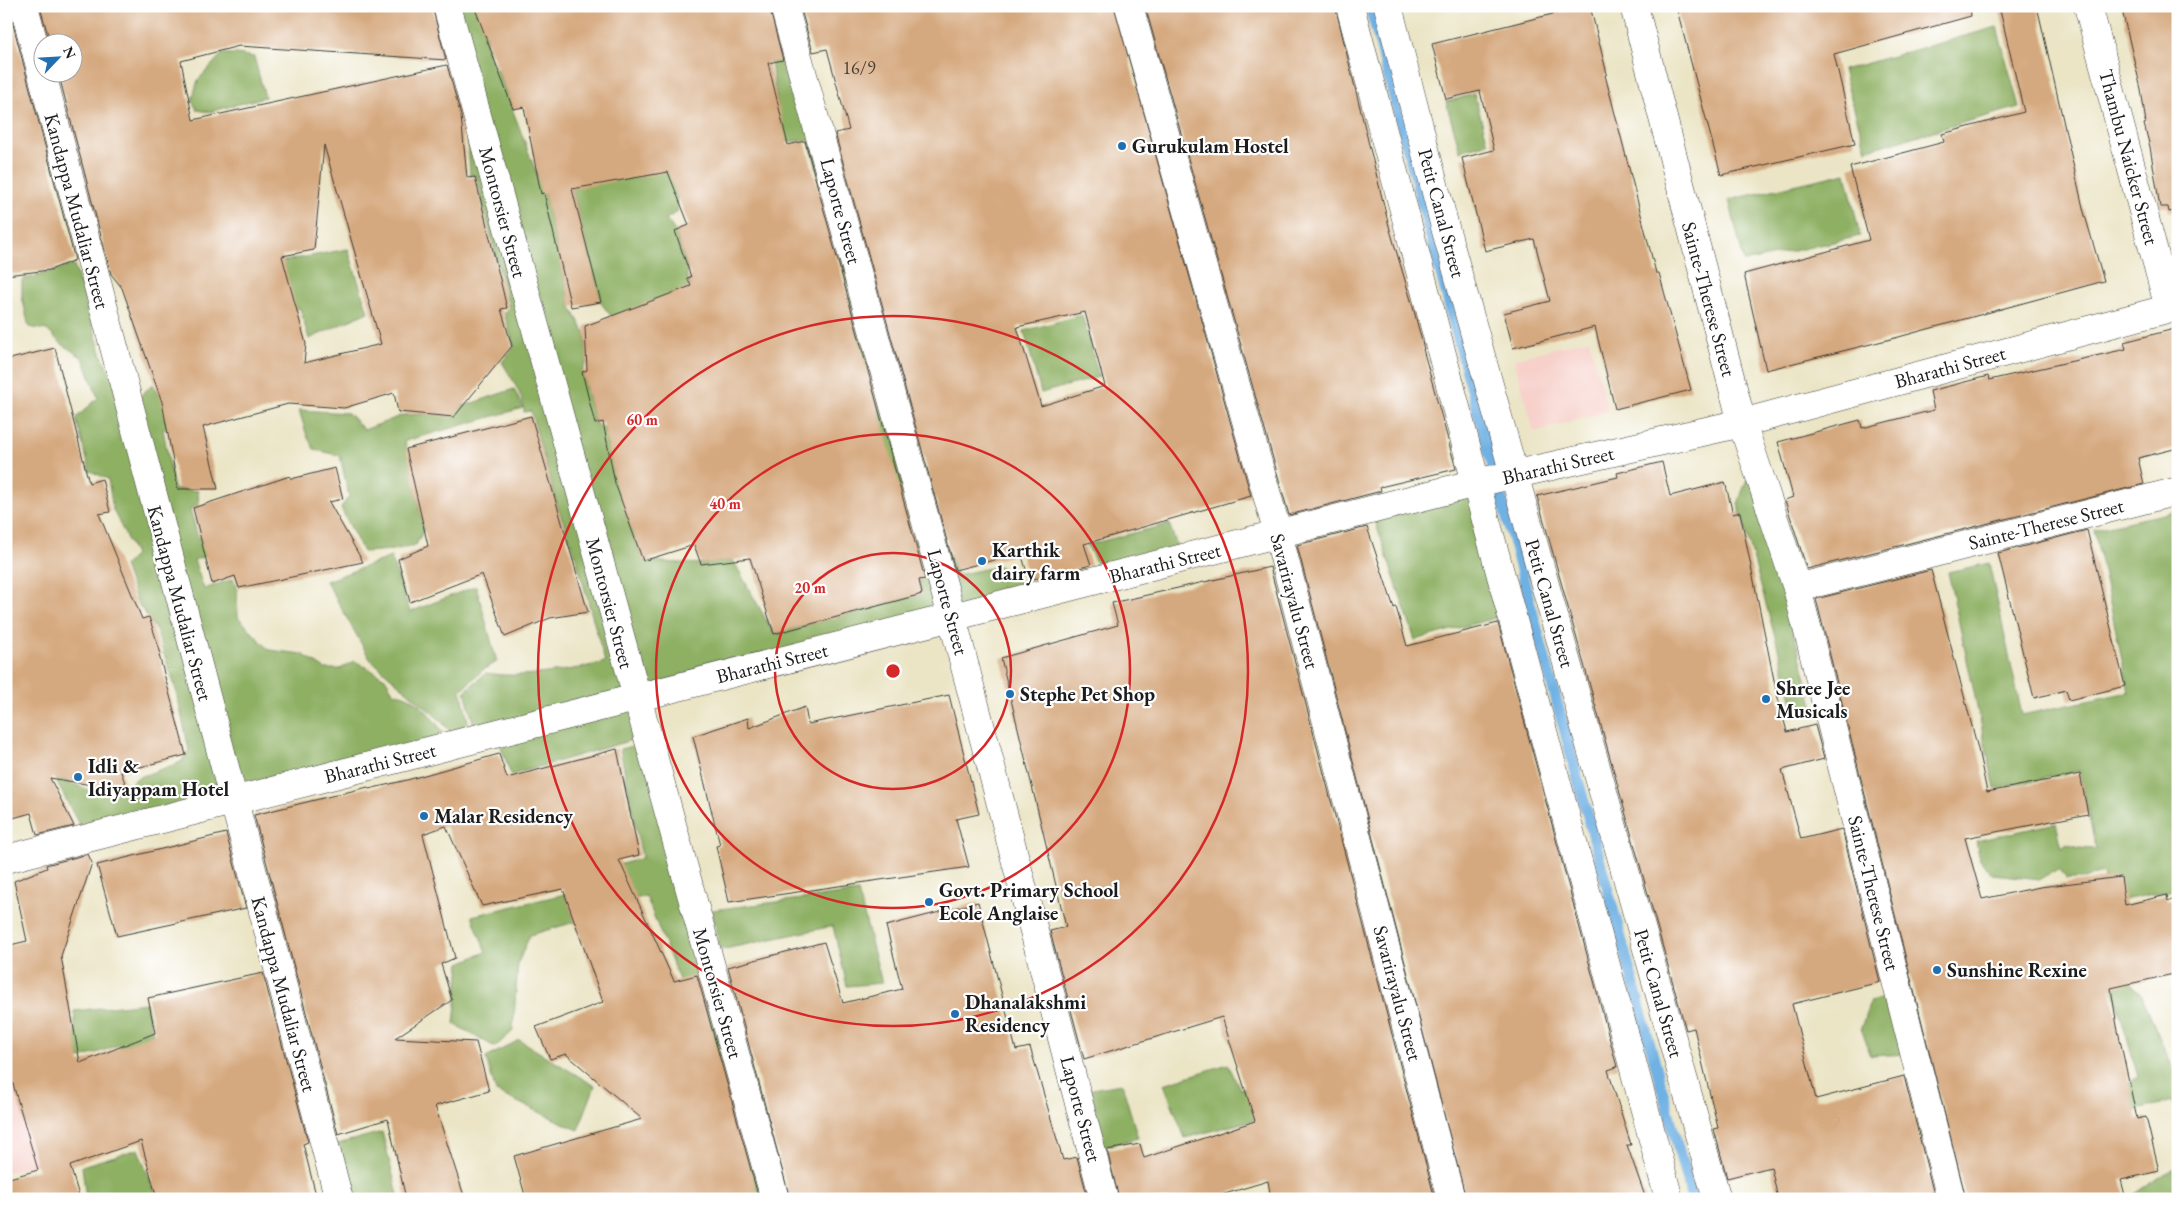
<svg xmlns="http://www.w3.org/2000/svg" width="2184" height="1205" font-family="'EB Garamond',serif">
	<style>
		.built { fill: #f7d0ca }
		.forest { fill: #8eb064; stroke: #556640 }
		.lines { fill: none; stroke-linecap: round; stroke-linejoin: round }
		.stream { stroke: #6fb1e4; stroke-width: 11 }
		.building { fill: #d5a97f; fill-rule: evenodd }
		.minor-casing { stroke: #3b3a36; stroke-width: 29 }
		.minor { stroke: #fff; stroke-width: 28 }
		.ring { fill: none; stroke: #d62828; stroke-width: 2.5 }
		.poi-dot { fill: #1f6fb2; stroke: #fff; stroke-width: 2 }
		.labels { text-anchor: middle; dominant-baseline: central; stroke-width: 4.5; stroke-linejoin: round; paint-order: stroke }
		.number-label { font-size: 18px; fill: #4a3f35 }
		.poi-label { font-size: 20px; font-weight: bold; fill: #1c1c1c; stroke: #fff; text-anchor: start }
		.street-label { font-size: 20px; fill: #1c1c1c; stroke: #fff }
		.centre { fill: #d62828; stroke: #fff; stroke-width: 2.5 }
		.ring-label { font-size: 15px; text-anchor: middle; font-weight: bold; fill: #d62828; stroke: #fff; stroke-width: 4.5; stroke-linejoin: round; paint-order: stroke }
	</style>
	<rect width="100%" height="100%" fill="#fff"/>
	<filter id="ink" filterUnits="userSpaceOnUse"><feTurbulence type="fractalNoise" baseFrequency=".02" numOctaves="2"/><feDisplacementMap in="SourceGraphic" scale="10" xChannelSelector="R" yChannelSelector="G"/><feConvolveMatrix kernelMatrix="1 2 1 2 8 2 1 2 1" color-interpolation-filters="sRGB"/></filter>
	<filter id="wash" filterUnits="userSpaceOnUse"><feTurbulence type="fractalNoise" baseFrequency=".0096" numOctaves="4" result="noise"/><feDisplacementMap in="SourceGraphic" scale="20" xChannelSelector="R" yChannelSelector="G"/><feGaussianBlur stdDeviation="1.12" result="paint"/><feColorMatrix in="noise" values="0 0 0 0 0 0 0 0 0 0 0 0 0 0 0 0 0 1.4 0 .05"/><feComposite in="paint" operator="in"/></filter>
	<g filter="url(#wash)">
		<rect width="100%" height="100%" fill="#ebe5c6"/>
		<g class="built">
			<polygon points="1589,339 1608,411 1534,432 1514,359"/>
			<polygon points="6,1053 32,1152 48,1162 6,1172"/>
		</g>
		<g class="forest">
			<path d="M 449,6 L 483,6 C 484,24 485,59 498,71 L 545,196 L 571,307 L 585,333 L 587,360 L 582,372 L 595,424 L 604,428 L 614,474 L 643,561 L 701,564 L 733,560 L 774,634 L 922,594 L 879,412 L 860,366 L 840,306 L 851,296 L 809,140 L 784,142 L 771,63 L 755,6 L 783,6 L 951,617 L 639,692 Z"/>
			<polygon points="1997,27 2019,107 1866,150 1843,70"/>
			<polygon points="222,54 236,54 254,57 265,97 209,112 197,110 192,100 198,80"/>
			<polygon points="1474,94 1488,143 1460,151 1446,102"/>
			<path d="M 465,107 L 632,694 L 476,733 L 465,691 L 486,673 C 520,679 571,671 605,662 L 574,551 L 557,504 L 531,411 L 524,412 C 525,398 509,374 502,362 L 514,347 L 504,312 L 509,308 L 476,175 L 470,175 Z"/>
			<polygon points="647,158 682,181 677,196 677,212 666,219 675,231 687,266 687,278 703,312 611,316 601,303 572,189"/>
			<polygon points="1846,173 1860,236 1744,262 1729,200"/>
			<polygon points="348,249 368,312 309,339 300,308 268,314 253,267"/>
			<polygon points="74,265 103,359 123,398 230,799 84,834 54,777 95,792 122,791 137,778 181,762 189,750 176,690 156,630 137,602 124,566 135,555 113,510 108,479 90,471 76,419 79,415 98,398 83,358 63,345 47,330 29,327 22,297 22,280"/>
			<polygon points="1082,315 1099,377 1041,393 1024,331"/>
			<path d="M 153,384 L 157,393 L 163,395 L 178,425 L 163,429 L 174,489 L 198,491 L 199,505 L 190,509 L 198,537 L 218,542 L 224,550 L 194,560 L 204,589 L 233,579 L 237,590 L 238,617 L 269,650 L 302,654 L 325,669 L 340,669 L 355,661 L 385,678 L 394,693 C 419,694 435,723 450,741 L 234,798 L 132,404 Z"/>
			<polygon points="514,389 523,408 405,441 424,529 416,545 393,550 363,552 341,508 349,496 340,456 314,449 307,436 299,410 348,413 364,430 403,415 440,414"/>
			<polygon points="1750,471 1814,708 1796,713 1738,503"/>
			<polygon points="1472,495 1502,616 1415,640 1374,518"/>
			<polygon points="2178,511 2178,889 2108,903 2103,873 2080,879 2067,879 2058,869 2041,879 1992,874 1980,860 1976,841 2056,823 2062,848 2067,844 2078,848 2096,849 2079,771 1995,789 1948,572 1989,563 2022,715 2129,692 2094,529"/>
			<polygon points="1169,524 1180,554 1102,574 1087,545"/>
			<polygon points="946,546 957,575 999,566 1031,589 956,611"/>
			<polygon points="391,557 410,612 476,586 497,662 484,669 461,690 470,730 454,736 440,720 370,659 326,581"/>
			<polygon points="632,706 639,738 511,775 499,741"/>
			<polygon points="641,744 770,1199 742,1199 679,980 646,896 597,908 588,874 642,858 620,749"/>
			<polygon points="858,892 882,983 847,986 833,926 720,950 712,910"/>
			<polygon points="565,894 575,922 530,935 518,963 513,1031 495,1047 454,1024 460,963 486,952 472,916"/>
			<polygon points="2102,950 2141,994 2178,1081 2178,1119 2173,1101 2117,1115 2106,1098 2138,1077"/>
			<polygon points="1887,997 1907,1054 1871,1056 1861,1028 1870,1002"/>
			<polygon points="146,1003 159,1060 124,1061 119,1045 65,1064 44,1040 76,1034 74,1011"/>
			<polygon points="519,1040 595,1086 578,1130 496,1092 486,1058"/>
			<polygon points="1228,1064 1240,1089 1267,1084 1276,1114 1185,1138 1164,1084"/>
			<polygon points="1122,1084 1138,1138 1099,1148 1086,1090"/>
			<polygon points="382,1132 399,1199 349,1199 334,1145"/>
			<polygon points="138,1149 154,1191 168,1199 86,1199 82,1166"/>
			<polygon points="2178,1165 2178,1199 2133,1199 2132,1196"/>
		</g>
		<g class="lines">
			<polyline class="stream" points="1370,6 1462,353 1692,1199"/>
		</g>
		<g id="blocks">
			<g class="building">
				<path d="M 432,6 L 446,60 L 239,46 L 181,61 L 193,120 L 447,65 L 461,116 L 467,178 L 475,177 L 507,308 L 501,309 L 512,346 L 454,417 L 398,412 L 394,393 L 344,408 L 288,404 L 203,427 L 218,489 L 178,489 L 162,402 L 122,288 L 111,274 L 58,72 L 72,72 L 72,42 L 50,42 L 40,7 ZM 324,145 L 381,344 L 304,363 L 306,344 L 282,256 L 314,250 Z"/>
				<polygon points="474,6 769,6 783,60 768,63 788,145 805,141 925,579 919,580 922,594 774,634 750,558 701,564 694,545 643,561 615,483 603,422 595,424 582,372 587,370 585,326 691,286 687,278 691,277 675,231 689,225 668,172 572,189 601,302 571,307 544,193 541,194 524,107 513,109"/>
				<path d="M 800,6 L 1114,6 L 1251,496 L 1084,544 L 1091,565 L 1040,578 L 1029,579 L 1021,553 L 955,570 L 835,133 L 849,130 L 827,49 L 813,52 ZM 1085,312 L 1105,386 L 1041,406 L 1017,327 Z"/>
				<polygon points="1145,6 1335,6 1390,230 1413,307 1424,349 1423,349 1456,469 1380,487 1381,491 1289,515"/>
				<polygon points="1585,6 1590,6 1607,74 1605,75 1656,273 1659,273 1691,390 1615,409 1595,327 1513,348 1504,313 1550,301 1534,239 1485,251 1462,158 1494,150 1480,91 1446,99 1432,44"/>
				<polygon points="1676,6 1970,6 1971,16 1834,54 1855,144 1721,175"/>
				<polygon points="1999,6 2037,6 2084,212 2104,281 1895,338 1766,370 1744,274 1869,240 1850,167 1944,142 1942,134 2024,112"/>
				<polygon points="2121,6 2178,6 2178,210 2169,212 2168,207 2160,207 2150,147 2144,124 2146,123 2141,89"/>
				<polygon points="10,13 75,260 50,270 6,275 6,14"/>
				<polygon points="2178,328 2178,448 2138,458 2144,484 1807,569 1785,500 1793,497 1778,442 1860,420 1862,428 1934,410 1930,391 1988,376 1989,380 2126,349 2124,342"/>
				<polygon points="55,348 89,483 102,479 110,512 99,514 142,619 149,617 161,654 159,655 186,755 121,772 128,791 50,778 74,826 37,835 31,813 6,820 6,360"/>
				<polygon points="531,416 588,612 550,618 505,637 482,574 410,602 398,559 428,546 406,449"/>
				<polygon points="1662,462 1670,496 1725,482 1733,514 1740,512 1776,690 1787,732 1815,725 1824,759 1782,770 1801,839 1842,829 1880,982 1792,1004 1816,1099 1904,1076 1935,1199 1778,1199 1771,1167 1727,1178 1714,1129 1718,1128 1694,1028 1686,1030 1537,496 1618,477 1617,473"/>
				<polygon points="335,468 343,499 329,502 363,562 239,588 235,576 212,584 193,508 290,476 291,479"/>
				<polygon points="1367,527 1394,608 1396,607 1407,646 1498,623 1617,1067 1608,1070 1631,1145 1627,1145 1646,1199 1466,1199 1297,545"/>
				<polygon points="2087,530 2125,686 2069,700 2066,690 2034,698 1998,553"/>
				<polygon points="1270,567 1435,1199 1271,1199 1268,1181 1208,1199 1119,1199 1107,1150 1140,1144 1144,1158 1255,1121 1222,1017 1084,1059 1050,931 1066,927 1001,658 1118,625 1112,603"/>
				<polygon points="1931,570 1978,749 1987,792 2080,774 2088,814 1965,838 1982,899 2040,887 2121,877 2125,905 2167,895 2168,901 2178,899 2178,973 2111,988 2117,1026 2137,1119 2146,1117 2159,1171 2121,1180 2126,1199 1966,1199 1816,599"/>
				<polygon points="949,695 979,814 956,819 969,867 729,902 716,846 720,845 693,736 748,718 749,728 805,707 808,724"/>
				<polygon points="617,749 639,855 619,860 674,981 697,975 759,1199 526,1199 514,1156 642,1119 566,1054 550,1059 536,1027 603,1002 563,889 482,906 446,826 423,834 455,958 441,964 452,1000 395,1038 476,1042 489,1091 435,1106 465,1199 406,1199 388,1119 338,1134 254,815 368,787 369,789 407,780 499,754 507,778"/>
				<polygon points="226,833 246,908 117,936 97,865"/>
				<polygon points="88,854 92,863 61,956 80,1063 155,1033 148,998 263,973 308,1142 303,1144 317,1199 157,1199 141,1141 70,1166 80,1199 6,1199 6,1179 38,1170 6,1060 6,946 27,941 14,881 47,868 46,865"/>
				<polygon points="978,902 1016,1050 1030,1047 1063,1160 1077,1157 1088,1199 790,1199 728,967 824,942 843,1003 902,989 886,926"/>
			</g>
		</g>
	</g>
	<g filter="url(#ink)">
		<use href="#blocks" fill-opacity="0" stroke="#3b3a36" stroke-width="1"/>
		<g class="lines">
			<defs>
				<g id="minor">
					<polyline points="24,6 339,1199"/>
					<polyline points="447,6 775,1199"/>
					<polyline points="784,6 952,617 1104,1199"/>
					<polyline points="1129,6 1278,534 1451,1199"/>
					<polyline points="1350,6 1476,483 1669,1199"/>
					<polyline points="1388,6 1446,231 1717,1199"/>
					<polyline points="1634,6 1742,423 1797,588 1951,1199"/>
					<polyline points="2088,6 2169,308"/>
					<polyline points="1797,588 2178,491"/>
					<polyline points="6,859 1476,483 1742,423 2178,306"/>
				</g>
			</defs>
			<use href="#minor" class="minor-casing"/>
			<use href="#minor" class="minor"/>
		</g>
	</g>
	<g class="ring">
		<circle cx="893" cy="671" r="118"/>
		<circle cx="893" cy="671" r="237"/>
		<circle cx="893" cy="671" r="355"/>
	</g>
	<g class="poi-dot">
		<circle cx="1122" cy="146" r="5"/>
		<circle cx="982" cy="561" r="5"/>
		<circle cx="1010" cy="694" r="5"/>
		<circle cx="1766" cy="699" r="5"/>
		<circle cx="78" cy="777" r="5"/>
		<circle cx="424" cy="816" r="5"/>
		<circle cx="929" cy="902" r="5"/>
		<circle cx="1937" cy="970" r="5"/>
		<circle cx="955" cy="1014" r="5"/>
	</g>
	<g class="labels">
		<g class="number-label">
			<text x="859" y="67">16/9</text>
		</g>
		<g class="poi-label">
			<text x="1132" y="146">Gurukulam Hostel</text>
			<text x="992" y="550">Karthik<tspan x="992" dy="23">dairy farm</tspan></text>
			<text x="1776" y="688">Shree Jee<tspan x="1776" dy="23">Musicals</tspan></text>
			<text x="1020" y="694">Stephe Pet Shop</text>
			<text x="88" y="766">Idli &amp;<tspan x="88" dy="23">Idiyappam Hotel</tspan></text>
			<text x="434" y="816">Malar Residency</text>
			<text x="939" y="890">Govt. Primary School<tspan x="939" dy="23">Ecole Anglaise</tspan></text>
			<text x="1947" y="970">Sunshine Rexine</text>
			<text x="965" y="1002">Dhanalakshmi<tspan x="965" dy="23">Residency</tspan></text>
		</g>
		<g class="street-label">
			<text transform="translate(2129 157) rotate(75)">Thambu Naicker Street</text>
			<text transform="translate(77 211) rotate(75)">Kandappa Mudaliar Street</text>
			<text transform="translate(841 211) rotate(75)">Laporte Street</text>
			<text transform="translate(503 212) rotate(75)">Montorsier Street</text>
			<text transform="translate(1442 213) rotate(75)">Petit Canal Street</text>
			<text transform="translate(1709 299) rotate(75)">Sainte-Therese Street</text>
			<text transform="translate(1950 367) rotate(-15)">Bharathi Street</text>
			<text transform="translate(1558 465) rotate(-13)">Bharathi Street</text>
			<text transform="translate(2046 524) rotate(-14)">Sainte-Therese Street</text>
			<text transform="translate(1165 563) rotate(-14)">Bharathi Street</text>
			<text transform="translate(1295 601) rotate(75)">Savarirayalu Street</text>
			<text transform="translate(948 602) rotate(75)">Laporte Street</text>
			<text transform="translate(180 603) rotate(75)">Kandappa Mudaliar Street</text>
			<text transform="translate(610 603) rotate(75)">Montorsier Street</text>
			<text transform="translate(1550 603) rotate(74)">Petit Canal Street</text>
			<text transform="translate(772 663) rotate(-14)">Bharathi Street</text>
			<text transform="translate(380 763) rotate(-14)">Bharathi Street</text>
			<text transform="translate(1874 893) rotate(76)">Sainte-Therese Street</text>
			<text transform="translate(718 993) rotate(74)">Montorsier Street</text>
			<text transform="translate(1398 993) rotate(75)">Savarirayalu Street</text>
			<text transform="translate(1659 993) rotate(74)">Petit Canal Street</text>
			<text transform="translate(284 994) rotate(75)">Kandappa Mudaliar Street</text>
			<text transform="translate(1081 1109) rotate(75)">Laporte Street</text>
		</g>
	</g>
	<circle cx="893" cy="671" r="8" class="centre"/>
	<g class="ring-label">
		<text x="642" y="425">60 m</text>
		<text x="725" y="509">40 m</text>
		<text x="810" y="593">20 m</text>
	</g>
	<rect width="2184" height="1205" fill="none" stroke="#fff" stroke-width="25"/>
	<g transform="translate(58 58) rotate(65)"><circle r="24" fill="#ffffff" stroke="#a4a4a4"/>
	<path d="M0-4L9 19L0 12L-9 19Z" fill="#1f6fb2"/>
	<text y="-8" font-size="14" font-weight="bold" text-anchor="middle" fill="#1c1c1c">N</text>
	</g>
</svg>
